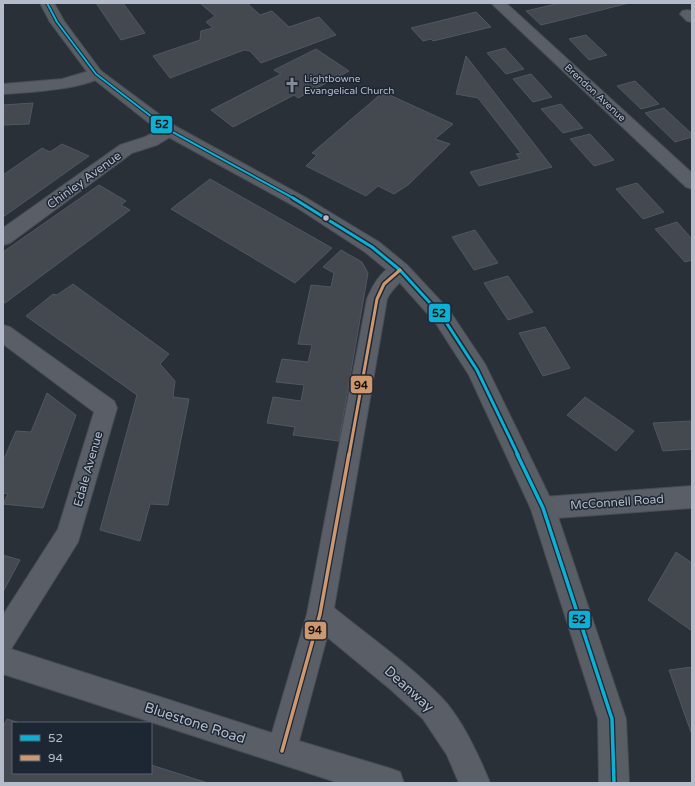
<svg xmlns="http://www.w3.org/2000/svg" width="695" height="786" font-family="'Varela Round',sans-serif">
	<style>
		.building { fill: #444950; stroke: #52575f }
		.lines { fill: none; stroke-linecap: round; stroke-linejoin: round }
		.street-casing { stroke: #484c53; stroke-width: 2 }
		.secondary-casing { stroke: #484c53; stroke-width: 2 }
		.street { fill: #5a5e66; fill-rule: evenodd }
		.secondary { fill: #595d64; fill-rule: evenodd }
		.bus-1-far2-casing { stroke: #1d2633; stroke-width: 4 }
		.bus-1-far1-casing { stroke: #1d2633; stroke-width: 6 }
		.bus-1-casing { stroke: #1d2633; stroke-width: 6 }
		.bus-2-far1-casing { stroke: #1d2633; stroke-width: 6 }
		.bus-2-casing { stroke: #1d2633; stroke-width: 6 }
		.bus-1-far2 { stroke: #0dafd3; stroke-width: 2 }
		.bus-1-far1 { stroke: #0dafd3; stroke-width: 3 }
		.bus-1 { stroke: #0dafd3; stroke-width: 3.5 }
		.bus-2-far1 { stroke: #cd976f; stroke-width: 3 }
		.bus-2 { stroke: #cd976f; stroke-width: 3.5 }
		.bus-dot { fill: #b4bcc9; stroke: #1d2633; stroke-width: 1.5 }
		.labels { text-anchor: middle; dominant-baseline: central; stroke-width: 3; stroke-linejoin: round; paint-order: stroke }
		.far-poi-label { font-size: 10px; fill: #b4bcc9; stroke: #1d2633; text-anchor: start }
		.far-street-label { font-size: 10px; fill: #b4bcc9; stroke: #1d2633 }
		.street-label { font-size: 12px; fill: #b4bcc9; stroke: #1d2633 }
		.near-street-label { font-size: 14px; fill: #b4bcc9; stroke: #1d2633 }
		.line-badge { stroke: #1d2633; stroke-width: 1.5 }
		.pale-badge-label { font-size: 11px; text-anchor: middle; font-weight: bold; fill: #111 }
	</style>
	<rect width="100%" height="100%" fill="#2a3038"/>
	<g class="building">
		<polygon points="96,3 123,3 145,33 121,40"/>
		<polygon points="200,3 247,3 260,15 272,11 289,27 319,17 336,35 261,63 250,51 244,50 170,78 153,56 200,40 201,31 213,28 206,22 215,16"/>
		<polygon points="560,3 629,3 541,25 526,11"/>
		<polygon points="476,12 491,27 433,41 431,39 423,41 411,28"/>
		<polygon points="586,35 607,55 589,60 569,39"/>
		<polygon points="505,48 524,69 506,74 487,53"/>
		<polygon points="316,49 349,71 298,98 294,95 233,127 211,110 281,74 274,70"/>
		<polygon points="466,56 552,167 479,186 470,172 520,159 516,154 521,153 478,98 456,94"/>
		<polygon points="531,74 552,97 533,102 513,79"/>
		<polygon points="635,81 659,104 641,109 617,86"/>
		<polygon points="383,92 453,124 435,139 450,144 408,185 394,194 378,186 366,196 306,166 317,155 312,153"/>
		<polygon points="33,103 29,124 3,125 3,105"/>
		<polygon points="561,104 583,128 563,133 541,109"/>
		<polygon points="664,108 692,134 692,137 675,142 645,113"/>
		<polygon points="590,134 614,160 594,166 570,139"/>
		<polygon points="62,144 89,156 3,217 3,175 42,148 50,152"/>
		<polygon points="210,179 332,248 295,283 171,209"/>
		<polygon points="637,183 664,212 643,219 616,189"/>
		<polygon points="99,185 126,201 121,205 130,210 5,303 3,302 3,252"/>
		<polygon points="677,222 692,239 692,260 685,262 655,229"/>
		<polygon points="475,230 498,263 474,270 452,237"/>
		<polygon points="341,250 362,262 368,273 339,441 293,435 295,427 267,423 273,397 301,401 304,385 276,382 282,359 308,362 312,345 298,344 311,285 331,287 334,273 323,267"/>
		<polygon points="508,276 533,312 508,320 484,283"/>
		<polygon points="73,284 169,354 160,364 175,381 173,397 189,399 168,505 150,504 140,541 100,530 137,395 26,316 53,294 57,295"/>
		<polygon points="545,327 570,368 543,376 519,333"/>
		<polygon points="47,393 76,415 43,508 3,504 8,494 3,493 3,461 16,431 31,432"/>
		<polygon points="585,397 634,431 616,451 567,415"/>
		<polygon points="692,421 692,449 663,451 653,423"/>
		<polygon points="676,552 692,563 692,631 648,600"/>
		<polygon points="3,555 20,560 3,592"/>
		<polygon points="692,667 692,735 669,670"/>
		<polygon points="7,719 20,723 13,723 13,773 151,773 151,765 208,783 3,783 3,727"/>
	</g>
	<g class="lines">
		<defs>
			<g id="street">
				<polygon points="491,3 506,3 692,173 692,189 686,187"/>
				<polygon points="687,10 692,11 692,22 687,21 680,14 682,11"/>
				<path d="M 96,69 L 101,71 L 104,74 C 93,89 22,93 3,94 L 3,84 L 62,79 Z"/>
				<polygon points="169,125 175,126 177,130 175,134 157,145 132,153 10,243 3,245 3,228 120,145 145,137"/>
				<path d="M 400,263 L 407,265 L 410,270 C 403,282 393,286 387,299 L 334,608 C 370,637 410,665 442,698 C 462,719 479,756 490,783 L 459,783 L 447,755 L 423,719 L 390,689 L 327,637 L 299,741 L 389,768 L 400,772 L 404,783 L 339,783 L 3,674 L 3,615 L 58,529 L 94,412 L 3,344 L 3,325 L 10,327 L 114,401 L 117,408 L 78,542 L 11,649 L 272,733 L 307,614 L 367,299 C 374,283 382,268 400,263 Z"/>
				<polygon points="692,486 692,508 543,519 534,516 531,508 534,500 543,497"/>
			</g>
			<polygon id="secondary" points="40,3 54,3 64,21 101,71 175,126 308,199 379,242 407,265 449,310 485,364 555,508 626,719 629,783 599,783 598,719 531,509 469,375 435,322 393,275 365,252 296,207 163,134 91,77 50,22"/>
		</defs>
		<use href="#street" class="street-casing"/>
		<use href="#secondary" class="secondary-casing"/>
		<use href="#street" class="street"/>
		<use href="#secondary" class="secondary"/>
		<defs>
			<polyline id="bus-1-far2" points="47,3 57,22 96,74 169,130 295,199"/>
			<polyline id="bus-1-far1" points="293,198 372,247 400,270 442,316 477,370 518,455"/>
			<polyline id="bus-1" points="517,454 543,508 612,719 614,783"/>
			<polyline id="bus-2-far1" points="349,455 377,299 384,284 400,270"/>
			<polyline id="bus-2" points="282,751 320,614 349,454"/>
		</defs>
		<use href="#bus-1-far2" class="bus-1-far2-casing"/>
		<use href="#bus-1-far1" class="bus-1-far1-casing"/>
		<use href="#bus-1" class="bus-1-casing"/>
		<use href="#bus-2-far1" class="bus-2-far1-casing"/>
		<use href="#bus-2" class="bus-2-casing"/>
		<use href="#bus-1-far2" class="bus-1-far2"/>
		<use href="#bus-1-far1" class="bus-1-far1"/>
		<use href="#bus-1" class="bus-1"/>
		<use href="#bus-2-far1" class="bus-2-far1"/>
		<use href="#bus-2" class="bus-2"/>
	</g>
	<defs>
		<symbol id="church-bare" viewBox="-9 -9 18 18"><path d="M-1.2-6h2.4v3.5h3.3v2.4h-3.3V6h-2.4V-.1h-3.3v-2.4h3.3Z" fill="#848b96" stroke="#1d2633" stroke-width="2.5" paint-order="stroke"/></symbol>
	</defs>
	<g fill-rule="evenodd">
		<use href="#church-bare" x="281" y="74" width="22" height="22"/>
	</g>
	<circle class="bus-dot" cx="326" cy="218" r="3.5"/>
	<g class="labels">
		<g class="far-poi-label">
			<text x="304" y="79">Lightbowne<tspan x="304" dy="12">Evangelical Church</tspan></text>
		</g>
		<g class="far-street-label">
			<text transform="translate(595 93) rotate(43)">Brendon Avenue</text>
		</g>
		<g class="street-label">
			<text transform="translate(84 180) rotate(-36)">Chinley Avenue</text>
			<text transform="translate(88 469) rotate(-74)">Edale Avenue</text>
			<text transform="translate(617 502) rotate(-4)">McConnell Road</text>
		</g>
		<g class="near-street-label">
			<text transform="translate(409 689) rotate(42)">Deanway</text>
			<text transform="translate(195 723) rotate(18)">Bluestone Road</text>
		</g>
	</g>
	<g class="line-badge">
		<rect x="150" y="115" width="23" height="19" rx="4" fill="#0dafd3"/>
		<rect x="428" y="303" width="23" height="20" rx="4" fill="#0dafd3"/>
		<rect x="350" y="375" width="23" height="19" rx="4" fill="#cd976f"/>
		<rect x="568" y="610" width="23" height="19" rx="4" fill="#0dafd3"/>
		<rect x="304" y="621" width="23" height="19" rx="4" fill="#cd976f"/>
	</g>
	<g class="pale-badge-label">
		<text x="162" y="128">52</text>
		<text x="439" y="317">52</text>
		<text x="361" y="389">94</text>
		<text x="579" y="623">52</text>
		<text x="315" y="634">94</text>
	</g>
	<rect width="695" height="786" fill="none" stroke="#b4bcc9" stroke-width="8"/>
	<rect x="12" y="722" width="140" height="52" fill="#1d2633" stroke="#59626f"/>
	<rect x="20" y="735" width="20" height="6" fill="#0dafd3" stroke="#59626f"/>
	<text x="48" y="742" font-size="12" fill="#b4bcc9">52</text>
	<rect x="20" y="755" width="20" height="6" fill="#cd976f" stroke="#59626f"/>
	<text x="48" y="762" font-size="12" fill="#b4bcc9">94</text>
</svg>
